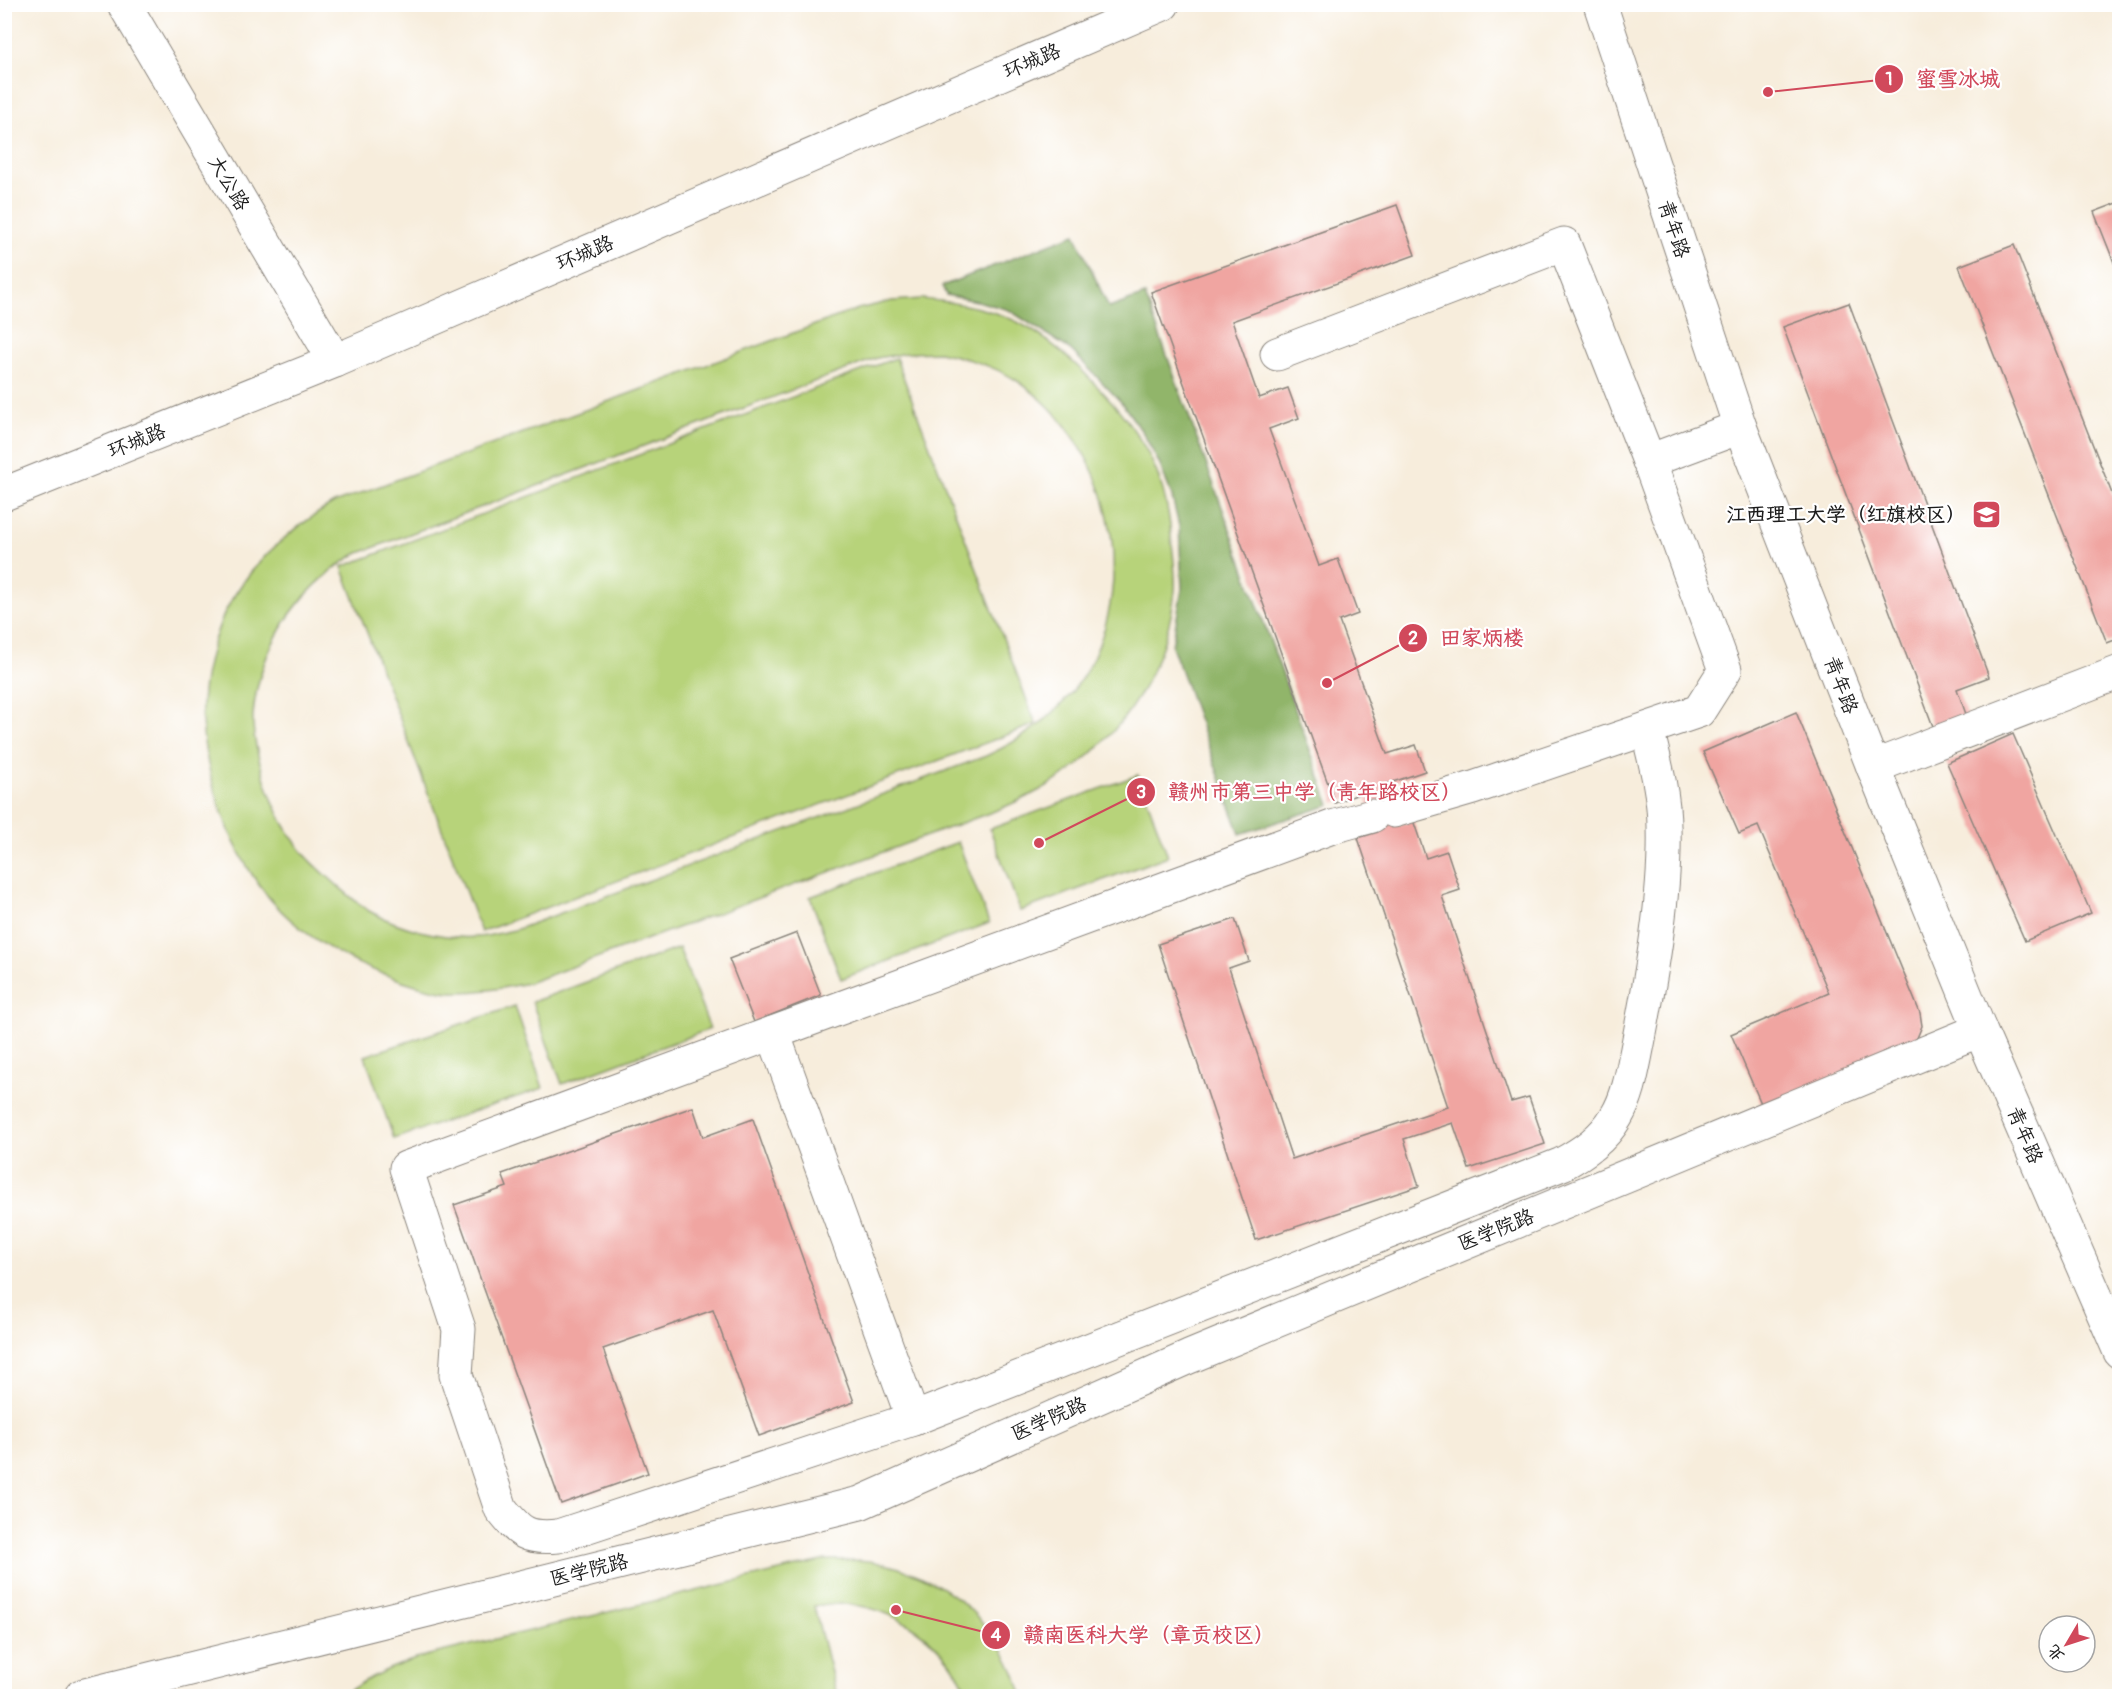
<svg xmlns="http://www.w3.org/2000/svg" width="2124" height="1701" font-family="Pangolin,'LXGW WenKai TC',sans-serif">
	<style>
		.green { fill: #b7d37a; stroke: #6a784b; stroke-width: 1.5; fill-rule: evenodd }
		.forest { fill: #91b56a; stroke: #566843; stroke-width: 1.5 }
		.building { fill: #f0a5a1 }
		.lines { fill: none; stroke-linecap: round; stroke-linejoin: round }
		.minor-casing { stroke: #8a847c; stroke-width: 35 }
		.minor { stroke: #fff; stroke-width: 33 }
		.labels { text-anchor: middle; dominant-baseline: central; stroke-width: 4.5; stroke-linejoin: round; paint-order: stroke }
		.street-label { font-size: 20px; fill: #1c1c1c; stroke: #fff }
		.poi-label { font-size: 20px; font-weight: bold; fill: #1c1c1c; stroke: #fff; text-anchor: end }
		.leader { fill: none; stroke: #d1495b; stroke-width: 2 }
		.callout-dot { fill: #d1495b; stroke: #fff; stroke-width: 2 }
		.mark-label { font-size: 18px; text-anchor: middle; font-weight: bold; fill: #fff }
		.callout-label { font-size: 21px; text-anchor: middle; font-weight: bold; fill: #d1495b; stroke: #fff; stroke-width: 4.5; stroke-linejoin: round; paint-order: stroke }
	</style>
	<rect width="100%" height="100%" fill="#fff"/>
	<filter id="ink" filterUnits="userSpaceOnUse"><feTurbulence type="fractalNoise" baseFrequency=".0167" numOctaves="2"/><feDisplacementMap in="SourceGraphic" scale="12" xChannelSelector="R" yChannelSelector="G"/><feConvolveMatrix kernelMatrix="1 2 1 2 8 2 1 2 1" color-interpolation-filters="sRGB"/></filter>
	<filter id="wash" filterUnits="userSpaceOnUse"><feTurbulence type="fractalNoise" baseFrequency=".008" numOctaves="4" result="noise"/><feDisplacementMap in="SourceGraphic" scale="24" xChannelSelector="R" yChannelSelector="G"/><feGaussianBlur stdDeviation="1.35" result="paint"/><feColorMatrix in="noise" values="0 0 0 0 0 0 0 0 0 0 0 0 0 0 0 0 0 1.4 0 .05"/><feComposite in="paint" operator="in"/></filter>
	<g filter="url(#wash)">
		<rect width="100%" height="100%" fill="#f7eddc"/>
		<g class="green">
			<path d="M 922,299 C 951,302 979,306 1006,317 C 1038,329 1073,360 1096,385 C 1117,406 1136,430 1150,457 C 1162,481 1169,509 1171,536 C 1173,553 1176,572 1175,590 C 1168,657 1132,722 1079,764 C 1055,784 1028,797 1000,809 L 528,983 C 503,988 478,993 451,992 C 435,991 418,986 403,981 C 344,962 287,929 253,876 C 225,834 205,771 202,721 C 200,684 213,631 232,599 C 258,557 292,528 334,503 L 858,309 L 892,301 ZM 939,352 C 966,358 992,365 1016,380 C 1110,442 1142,576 1085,673 C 1063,711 1025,738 986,756 L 515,930 C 503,932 491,936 479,937 C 443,940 400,928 369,911 C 358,904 347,894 337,885 C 325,874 311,863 301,850 C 286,831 275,809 267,786 C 260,765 252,737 253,715 C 259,647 297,591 354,555 L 877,358 L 907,353 Z"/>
			<polygon points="896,358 1036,724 481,932 342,567"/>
			<polygon points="1138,775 1168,856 1020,911 990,829"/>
			<polygon points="958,842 989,923 841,979 810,897"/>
			<polygon points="679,948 710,1029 562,1084 532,1002"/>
			<polygon points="515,1006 543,1088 394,1139 365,1056"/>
			<path d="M 825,1560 C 845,1560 865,1559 884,1564 C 954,1580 1002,1630 1023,1696 L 969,1696 C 944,1635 881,1595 814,1606 L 837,1696 L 342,1696 C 369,1676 393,1666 425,1656 Z"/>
		</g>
		<polygon class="forest" points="1075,234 1109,308 1145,295 1330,805 1240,834 1172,646 1182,589 1179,526 1171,493 1159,463 1143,433 1121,402 1071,350 1009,310 981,302 946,295 942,286"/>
		<g id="blocks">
			<g class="building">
				<polygon points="2120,202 2120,275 2119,275 2094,212"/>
				<polygon points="1397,205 1415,255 1232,321 1259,398 1288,388 1299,418 1269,429 1319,566 1338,559 1358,614 1339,621 1387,754 1416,745 1425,771 1384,785 1399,825 1413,820 1426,858 1447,851 1460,890 1442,896 1511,1102 1529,1097 1545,1144 1469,1169 1453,1123 1404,1139 1419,1186 1256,1240 1158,944 1235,919 1249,961 1229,968 1292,1159 1448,1107 1358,838 1378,832 1364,792 1335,803 1151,292"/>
				<polygon points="2014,245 2120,514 2120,638 2107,643 1959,266"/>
				<polygon points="1849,303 1989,677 1957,689 1967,717 1934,729 1783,327"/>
				<polygon points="1796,712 1920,1013 1922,1026 1917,1038 1905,1046 1763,1108 1731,1034 1829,993 1758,826 1739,834 1703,752"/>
				<polygon points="2013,734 2091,913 2025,941 1947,763"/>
				<polygon points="797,933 821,995 754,1022 729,959"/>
				<polygon points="693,1107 703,1137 753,1119 854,1402 759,1436 713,1310 603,1349 648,1473 561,1504 454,1205 507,1187 502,1174"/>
			</g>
		</g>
	</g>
	<g filter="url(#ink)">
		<use href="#blocks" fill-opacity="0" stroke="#8a847c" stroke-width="1.5"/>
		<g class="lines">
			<defs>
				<g id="minor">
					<polyline points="124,4 335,361"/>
					<polyline points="1600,4 1740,427 1873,767 1980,1030 2120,1352"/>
					<polyline points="1277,354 1564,244 1649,461 1725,670 1699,711 1473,788 1394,811"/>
					<polyline points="1649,461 1740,427"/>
					<polyline points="4,494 335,361 1163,4"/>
					<polyline points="1873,767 2120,672"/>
					<path d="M 1372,816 L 1332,827 L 406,1168 L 459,1329 L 456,1375 L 501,1509 C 520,1533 527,1539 558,1536 L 913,1419 L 1562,1164 C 1584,1152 1603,1139 1616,1117 C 1629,1096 1633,1068 1638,1044 C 1651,977 1666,895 1664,827 C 1664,794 1655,762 1647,729"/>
					<polyline points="773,1033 913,1419"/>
					<polyline points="81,1696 860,1503 1189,1357 1980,1030"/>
				</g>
			</defs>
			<use href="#minor" class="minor-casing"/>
			<use href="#minor" class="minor"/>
		</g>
	</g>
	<defs>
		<symbol id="university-square" viewBox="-11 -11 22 22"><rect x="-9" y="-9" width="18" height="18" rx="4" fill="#d1495b" stroke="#fff"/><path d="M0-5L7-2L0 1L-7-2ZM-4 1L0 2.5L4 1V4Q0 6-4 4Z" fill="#fff"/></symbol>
	</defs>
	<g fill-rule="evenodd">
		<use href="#university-square" x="1970" y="498" width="33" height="33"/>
	</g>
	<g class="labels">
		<g class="street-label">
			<text transform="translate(1032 61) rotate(-23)">环城路</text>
			<text transform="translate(229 183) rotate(59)">大公路</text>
			<text transform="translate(1674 229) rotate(72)">青年路</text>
			<text transform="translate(585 253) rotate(-23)">环城路</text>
			<text transform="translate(137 441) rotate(-22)">环城路</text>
			<text transform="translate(1841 685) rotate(69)">青年路</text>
			<text transform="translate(2025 1135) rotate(67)">青年路</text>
			<text transform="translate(1496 1230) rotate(-22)">医学院路</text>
			<text transform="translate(1049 1419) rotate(-24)">医学院路</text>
			<text transform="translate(589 1570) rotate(-14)">医学院路</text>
		</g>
		<g class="poi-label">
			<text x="1966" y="514">江西理工大学（红旗校区）</text>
		</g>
	</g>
	<path class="leader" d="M1768 92L1889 79M1327 683L1413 638M1039 843L1141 792M896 1610L996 1635"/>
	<g class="callout-dot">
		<circle cx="1768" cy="92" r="6"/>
		<circle cx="1327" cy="683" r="6"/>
		<circle cx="1039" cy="843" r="6"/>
		<circle cx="896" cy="1610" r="6"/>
		<circle cx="1889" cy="79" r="15"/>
		<circle cx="1413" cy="638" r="15"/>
		<circle cx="1141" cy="792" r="15"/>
		<circle cx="996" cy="1635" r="15"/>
	</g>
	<g class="mark-label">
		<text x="1889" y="85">1</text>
		<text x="1413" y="644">2</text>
		<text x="1141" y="798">3</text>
		<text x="996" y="1641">4</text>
	</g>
	<g class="callout-label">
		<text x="1958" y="86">蜜雪冰城</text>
		<text x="1482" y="645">田家炳楼</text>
		<text x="1315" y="799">赣州市第三中学（青年路校区）</text>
		<text x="1149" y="1642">赣南医科大学（章贡校区）</text>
	</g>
	<rect width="2124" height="1701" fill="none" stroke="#fff" stroke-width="24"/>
	<g transform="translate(2067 1644) rotate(231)"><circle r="28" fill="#ffffff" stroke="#a4a4a4" stroke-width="1.5"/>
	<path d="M0-4.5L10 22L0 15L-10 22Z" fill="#d1495b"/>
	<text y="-9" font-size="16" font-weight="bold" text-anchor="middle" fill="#1c1c1c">北</text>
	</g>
</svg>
